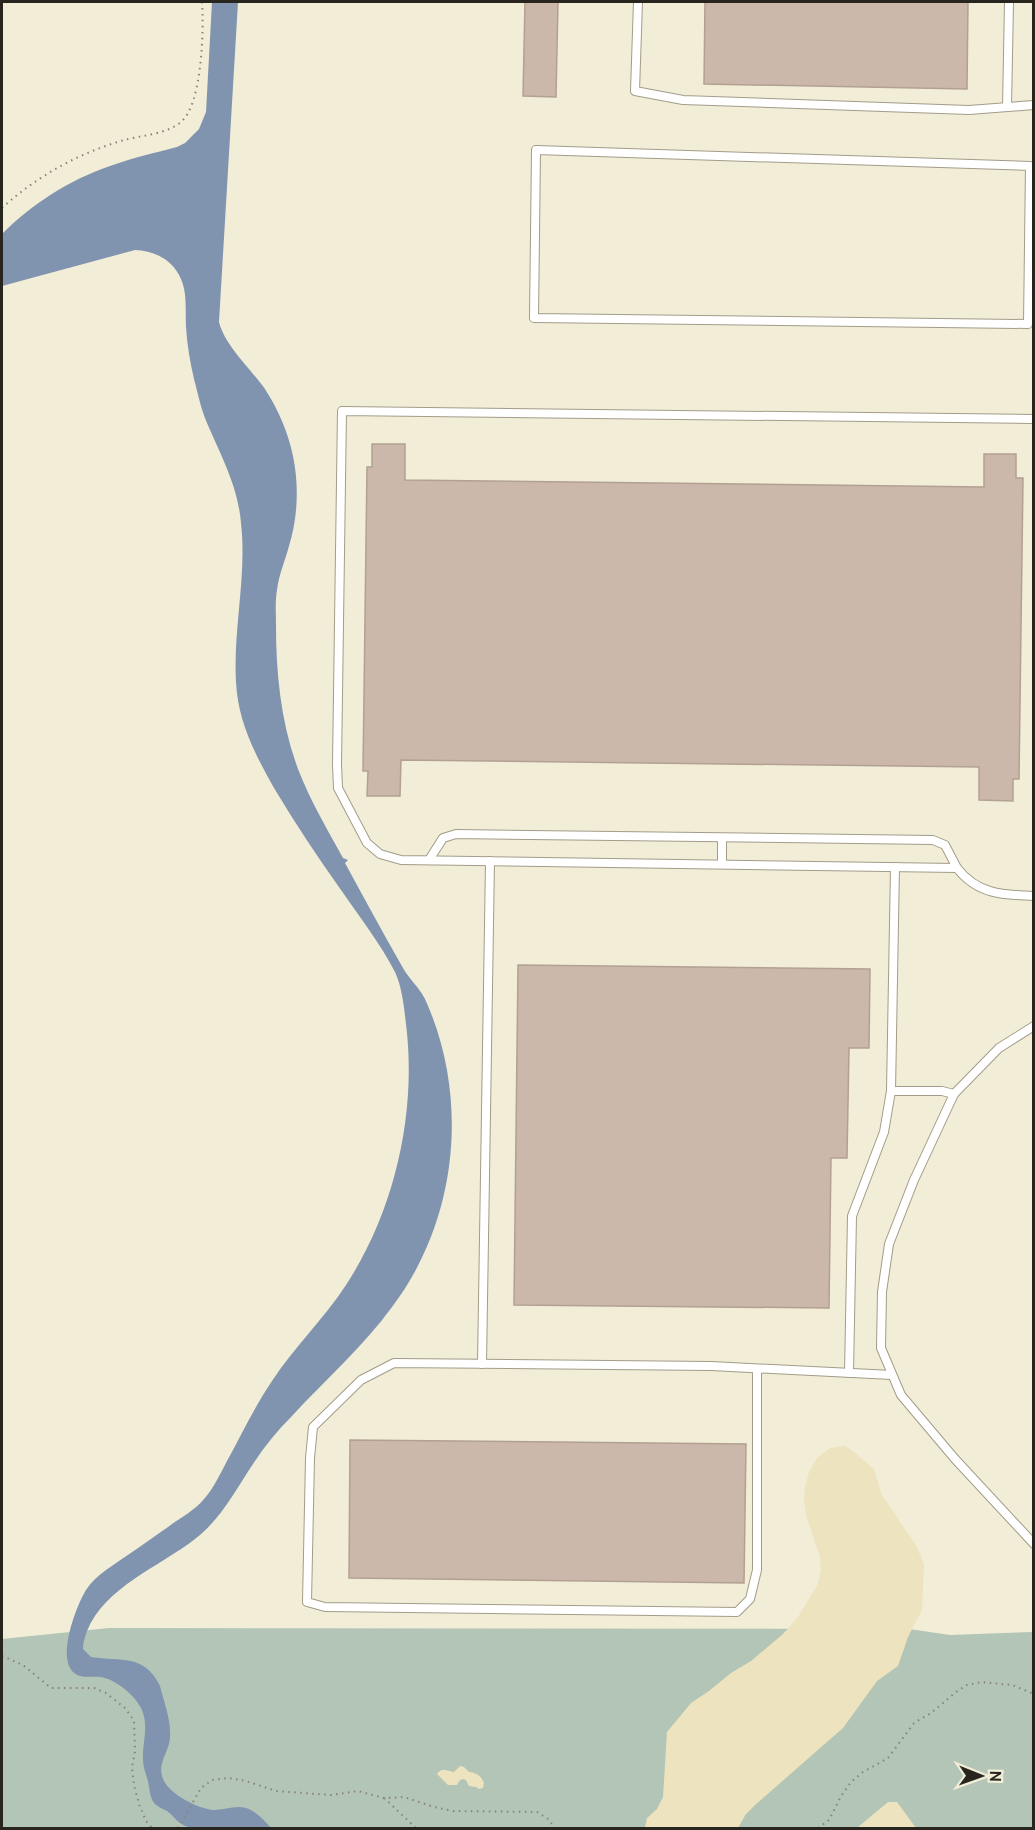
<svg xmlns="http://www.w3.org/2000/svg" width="1035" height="1830" font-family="Cabin,sans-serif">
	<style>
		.green { fill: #b2c5b6 }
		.sand { fill: #ede3be }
		.water { fill: #8094b0 }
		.building { fill: #cbb8ab; stroke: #b2a093; stroke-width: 1.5 }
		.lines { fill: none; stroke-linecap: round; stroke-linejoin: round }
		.lane-casing { stroke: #a29c89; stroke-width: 10 }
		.path { stroke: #878475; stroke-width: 2; stroke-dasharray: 1.5 4.5; stroke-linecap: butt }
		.lane { stroke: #fff; stroke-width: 8 }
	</style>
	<rect width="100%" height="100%" fill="#f2edd7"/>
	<polygon class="green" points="109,1628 909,1629 950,1635 1033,1632 1033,1828 2,1828 2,1639"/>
	<g class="sand">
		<polygon points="845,1446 854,1452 874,1469 882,1495 917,1547 924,1565 922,1610 908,1637 898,1666 877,1681 843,1728 755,1805 746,1814 738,1828 645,1828 647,1818 657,1809 663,1797 667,1732 691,1703 709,1691 731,1673 751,1661 783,1634 798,1617 818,1584 821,1570 820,1557 806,1515 804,1501 805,1487 809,1472 817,1458 830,1448"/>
		<path d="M 460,1766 L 464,1767 L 469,1772 C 476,1773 481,1775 484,1783 L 483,1788 L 479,1789 L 476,1787 L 469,1786 L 466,1780 L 463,1779 L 460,1780 L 457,1785 L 448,1785 L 437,1774 C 443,1766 447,1772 454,1772 Z"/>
		<polygon points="888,1802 897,1802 916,1828 857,1828"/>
	</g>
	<path class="water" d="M 212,2 L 238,2 L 219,322 C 225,346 251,369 265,389 C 278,409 288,432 293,456 C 299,485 298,517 289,546 C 285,561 279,574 277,590 C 275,602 276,614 276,626 C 276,674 281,723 298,769 C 310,800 327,829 343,858 L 348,860 L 345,863 C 364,898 383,933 403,968 C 409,979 419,987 425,999 C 470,1098 458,1220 392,1307 C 363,1347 325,1380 292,1416 C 277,1431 264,1447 253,1464 C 235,1491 221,1519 195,1539 C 159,1567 105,1587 87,1631 C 85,1637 83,1642 83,1649 L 91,1657 C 121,1662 144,1653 160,1686 C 164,1702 171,1720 170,1736 C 170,1751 158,1761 162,1776 C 166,1793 198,1809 214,1810 C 225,1810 235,1805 246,1808 C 257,1812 264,1820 271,1828 L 188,1827 C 178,1824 175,1817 167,1811 C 163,1809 158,1807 155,1804 C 151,1800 150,1793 149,1787 C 148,1778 143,1769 143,1760 C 142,1743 149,1728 142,1710 C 136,1696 116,1679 100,1677 C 91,1676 80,1679 73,1672 C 57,1657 76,1606 86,1590 C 91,1582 98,1576 106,1570 C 126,1556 147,1542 168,1527 C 180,1518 194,1511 204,1499 C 214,1488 220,1474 227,1461 C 242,1434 255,1406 272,1381 C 294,1347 324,1319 346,1285 C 395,1210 417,1112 406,1024 C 404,1007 402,987 395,972 C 380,943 359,916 341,890 C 317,856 295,823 274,788 C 255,754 238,722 236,682 C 233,629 247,576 241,523 C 238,486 221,456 207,423 C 201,409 198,394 194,379 C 190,362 187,344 186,327 C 185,309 188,291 179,275 C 170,258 153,251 135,250 L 2,286 L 2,234 C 32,204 69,180 110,166 C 132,158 154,153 177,147 L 185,143 L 199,129 L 206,112 Z"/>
	<g class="building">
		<polygon points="525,2 558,2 556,97 523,96"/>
		<polygon points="705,2 968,2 967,89 704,84"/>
		<polygon points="372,444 405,444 405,480 984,487 984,454 1016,454 1016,478 1023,478 1019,779 1013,779 1013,801 979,800 979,767 401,760 400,796 367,796 368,771 363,771 367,467 372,467"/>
		<polygon points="518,965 870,969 869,1048 849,1048 847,1158 831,1158 829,1308 514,1305"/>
		<polygon points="350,1440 746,1444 744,1583 349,1578"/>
	</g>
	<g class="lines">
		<defs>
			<g id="lane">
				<polyline points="638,2 635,91 683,100 969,110 1034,105"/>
				<polyline points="1007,107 1009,2"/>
				<polygon points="536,150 1030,166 1028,324 534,318"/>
				<path d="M 1034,419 L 342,411 L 337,764 L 338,788 L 367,843 L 380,854 L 401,860 L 957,868 C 977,894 1002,895 1034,896"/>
				<polyline points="722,838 722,864"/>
				<polyline points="429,860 443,838 456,834 933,840 945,845 957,868"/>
				<polyline points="895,867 891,1091 942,1091 954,1094"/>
				<polyline points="1034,1026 999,1048 954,1094 914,1180 889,1244 882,1292 881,1348 901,1395 955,1459 1034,1544"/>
				<polyline points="482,1364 490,861"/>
				<polyline points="757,1369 757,1570 750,1599 737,1612 325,1607 307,1602 310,1458 313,1427 361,1380 394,1363 711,1366 892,1375"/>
				<polyline points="849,1373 852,1216 884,1132 891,1091"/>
			</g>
		</defs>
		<use href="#lane" class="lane-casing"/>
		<g class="path">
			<path d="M 2,208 C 36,177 77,154 121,141 C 140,135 167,135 182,121 C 202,103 204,29 202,2"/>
			<polyline points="2,1656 23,1665 51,1688 94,1688 106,1693 126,1709 134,1721 135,1751 132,1768 134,1785 139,1804 146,1821 152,1828"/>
			<polyline points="384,1798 416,1828"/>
			<polyline points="178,1828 201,1788 212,1780 228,1778 246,1781 276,1791 331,1795 358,1791 384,1798 404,1797 434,1807 453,1811 537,1812 548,1819 555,1828"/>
			<polyline points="818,1828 829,1820 841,1796 851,1782 863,1772 888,1758 914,1723 931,1713 956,1692 967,1685 981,1682 1012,1685 1034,1694"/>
		</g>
		<use href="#lane" class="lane"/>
	</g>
	<rect width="1035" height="1830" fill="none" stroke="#27251d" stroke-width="6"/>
	<g transform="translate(981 1776) rotate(91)" stroke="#f2edd7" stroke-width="4.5" paint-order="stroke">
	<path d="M0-4.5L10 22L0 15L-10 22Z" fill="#27251d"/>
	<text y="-9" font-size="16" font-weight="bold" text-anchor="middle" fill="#27251d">N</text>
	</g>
</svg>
